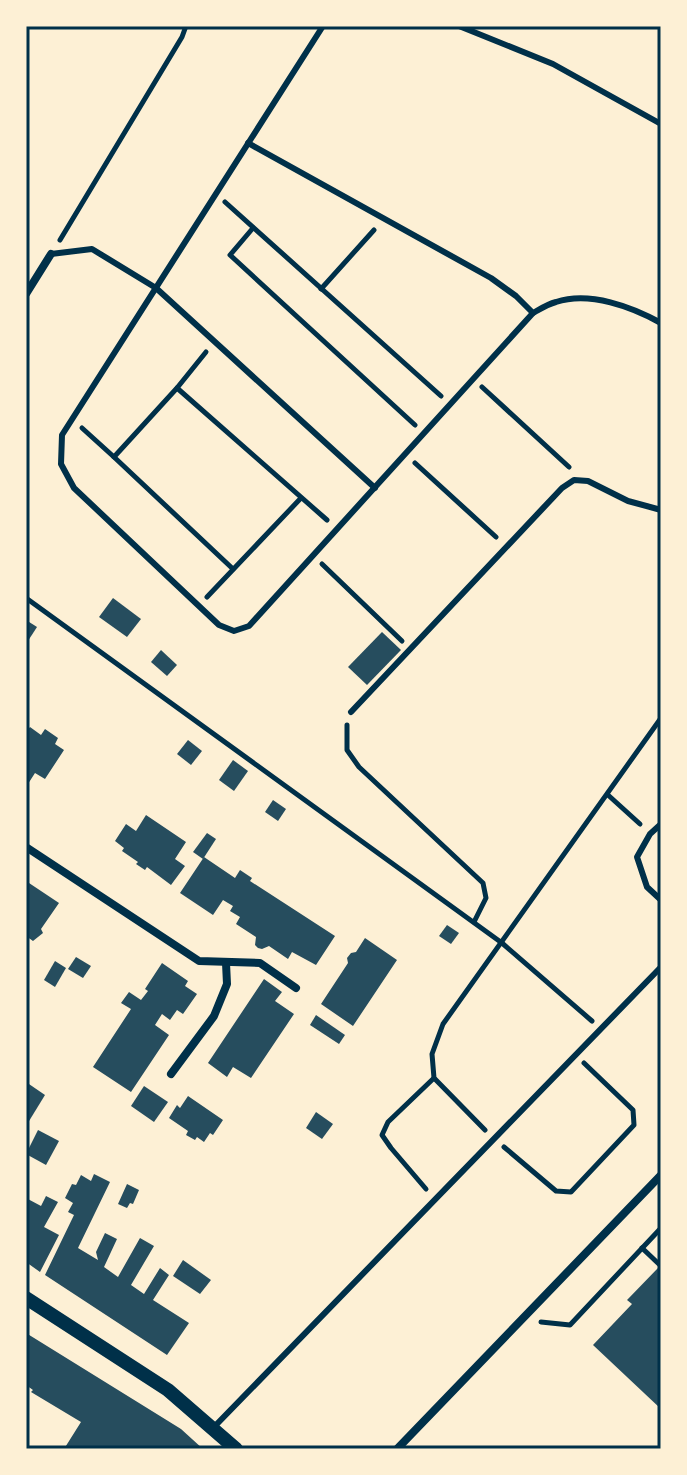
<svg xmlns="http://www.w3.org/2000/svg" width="687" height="1475" font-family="'Golos Text',sans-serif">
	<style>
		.building { fill: #264d5e }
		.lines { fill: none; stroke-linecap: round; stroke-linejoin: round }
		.path { stroke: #003049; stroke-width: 5 }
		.service { stroke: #003049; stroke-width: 6 }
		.minor { stroke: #003049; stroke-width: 8 }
		.tertiary { stroke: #003049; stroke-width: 14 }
		.neatline { fill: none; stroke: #003049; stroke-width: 3 }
	</style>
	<rect width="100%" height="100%" fill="#fdf0d5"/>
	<g class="building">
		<polygon points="113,598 141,619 127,637 99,617"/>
		<polygon points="26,620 37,627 26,644"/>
		<polygon points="382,632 401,650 367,685 348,667"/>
		<polygon points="161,650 177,665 167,676 151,662"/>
		<polygon points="30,727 41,735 45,729 58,738 55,744 64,750 45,779 35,773 26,787 26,732"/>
		<polygon points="188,740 202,751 191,765 177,754"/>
		<polygon points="233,760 248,771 234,791 219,780"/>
		<polygon points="273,800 286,809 278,821 265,812"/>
		<polygon points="146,815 186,842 175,859 185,866 171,885 147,867 145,870 136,864 138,862 122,851 124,848 115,841 126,824 136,831"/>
		<polygon points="207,833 216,839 203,859 193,852"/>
		<polygon points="204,857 235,878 240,870 252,878 250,881 335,936 316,965 292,952 288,959 269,946 262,949 258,948 255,945 256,937 236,924 240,917 230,911 233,906 223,900 213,915 180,893"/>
		<polygon points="26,881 59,903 41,929 43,933 33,941 26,936"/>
		<polygon points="447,925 459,933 451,944 439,936"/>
		<polygon points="365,938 397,960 353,1026 321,1004 348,963 347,958 351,953 356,952"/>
		<polygon points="76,957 91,966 83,978 68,969"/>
		<polygon points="55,961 66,968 55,987 44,980"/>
		<polygon points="162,963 188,981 185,986 197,994 183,1014 177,1010 170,1020 162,1014 155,1025 169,1035 131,1092 93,1067 131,1009 121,1003 129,992 141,1000 148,991 145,989"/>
		<polygon points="264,979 282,992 275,1001 294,1014 251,1078 233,1067 227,1077 208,1063"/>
		<polygon points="316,1015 345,1035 339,1044 310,1025"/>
		<polygon points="26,1082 45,1095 26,1126"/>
		<polygon points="144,1086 168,1102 154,1122 131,1106"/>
		<polygon points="188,1096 223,1120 213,1135 210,1133 204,1142 197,1137 195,1140 186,1135 188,1131 169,1118 177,1105 180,1108"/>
		<polygon points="316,1112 333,1124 322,1139 306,1128"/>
		<polygon points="38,1130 59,1141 46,1165 26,1154"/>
		<polygon points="94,1174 110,1182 78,1248 98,1260 96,1252 105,1233 117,1239 104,1267 118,1277 140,1238 154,1246 131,1285 144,1294 160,1268 169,1275 153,1300 189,1323 167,1355 45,1275 74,1215 68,1212 73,1203 65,1198 72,1184 76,1185 81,1175 91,1181"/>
		<polygon points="127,1184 139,1190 133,1204 130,1203 127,1208 118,1204"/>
		<polygon points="46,1196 58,1202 44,1227 59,1235 40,1272 26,1262 26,1198 41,1206"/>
		<polygon points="183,1260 211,1280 200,1294 173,1276"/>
		<polygon points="658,1268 661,1271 661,1409 593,1345 632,1304 627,1300"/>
		<polygon points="26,1333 181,1429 203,1449 64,1449 81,1422 31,1392 33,1390 26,1385"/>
	</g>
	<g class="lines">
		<g class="path">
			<polyline points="225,202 441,396"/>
			<polyline points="253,228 230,255 415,425"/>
			<polyline points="60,240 182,37 186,26"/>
			<polyline points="321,289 374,230"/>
			<polyline points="482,387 569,467"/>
			<polyline points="177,388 206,352"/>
			<polyline points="82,428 114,457"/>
			<polyline points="415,463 496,537"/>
			<polyline points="322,564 402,641"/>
			<polyline points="233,569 114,457 177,388 327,520"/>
			<polyline points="207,597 301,498"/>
			<polyline points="26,598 502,943 592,1021"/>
			<polyline points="347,725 347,750 359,767 483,883 486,898 474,922"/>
			<polyline points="608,795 640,824"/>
			<polyline points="485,1130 434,1078 432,1054 443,1024 661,718"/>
			<polyline points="504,1147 556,1191 571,1192 634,1125 633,1110 584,1063"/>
			<polyline points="426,1189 391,1148 382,1135 388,1122 434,1078"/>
			<polyline points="642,1248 661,1266"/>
			<polyline points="541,1322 570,1325 661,1228"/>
		</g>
		<g class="service">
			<polyline points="323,26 62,435 61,464 74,488 219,625 234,631 249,626 533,313"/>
			<polyline points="459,26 553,64 661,124"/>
			<path d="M 248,143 L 491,278 L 516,296 L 533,313 C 540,309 548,304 556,302 C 590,291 632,307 661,323"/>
			<polyline points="51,254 92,249 156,288 375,488"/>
			<polyline points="351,712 562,488 574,480 588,481 628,501 661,510"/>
			<polyline points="661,824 650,834 637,857 647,887 661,900"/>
			<polyline points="214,1427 661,967"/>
		</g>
		<g class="minor">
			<polyline points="26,294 51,254"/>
			<polyline points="26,847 199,961 260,963 296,988"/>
			<polyline points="171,1074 214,1016 227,984 226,963"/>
			<polyline points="397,1449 661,1175"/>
		</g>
		<polyline class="tertiary" points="26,1298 168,1390 236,1449"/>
	</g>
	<rect width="687" height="1475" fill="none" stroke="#fdf0d5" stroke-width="56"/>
	<rect x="28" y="28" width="631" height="1419" class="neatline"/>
</svg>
